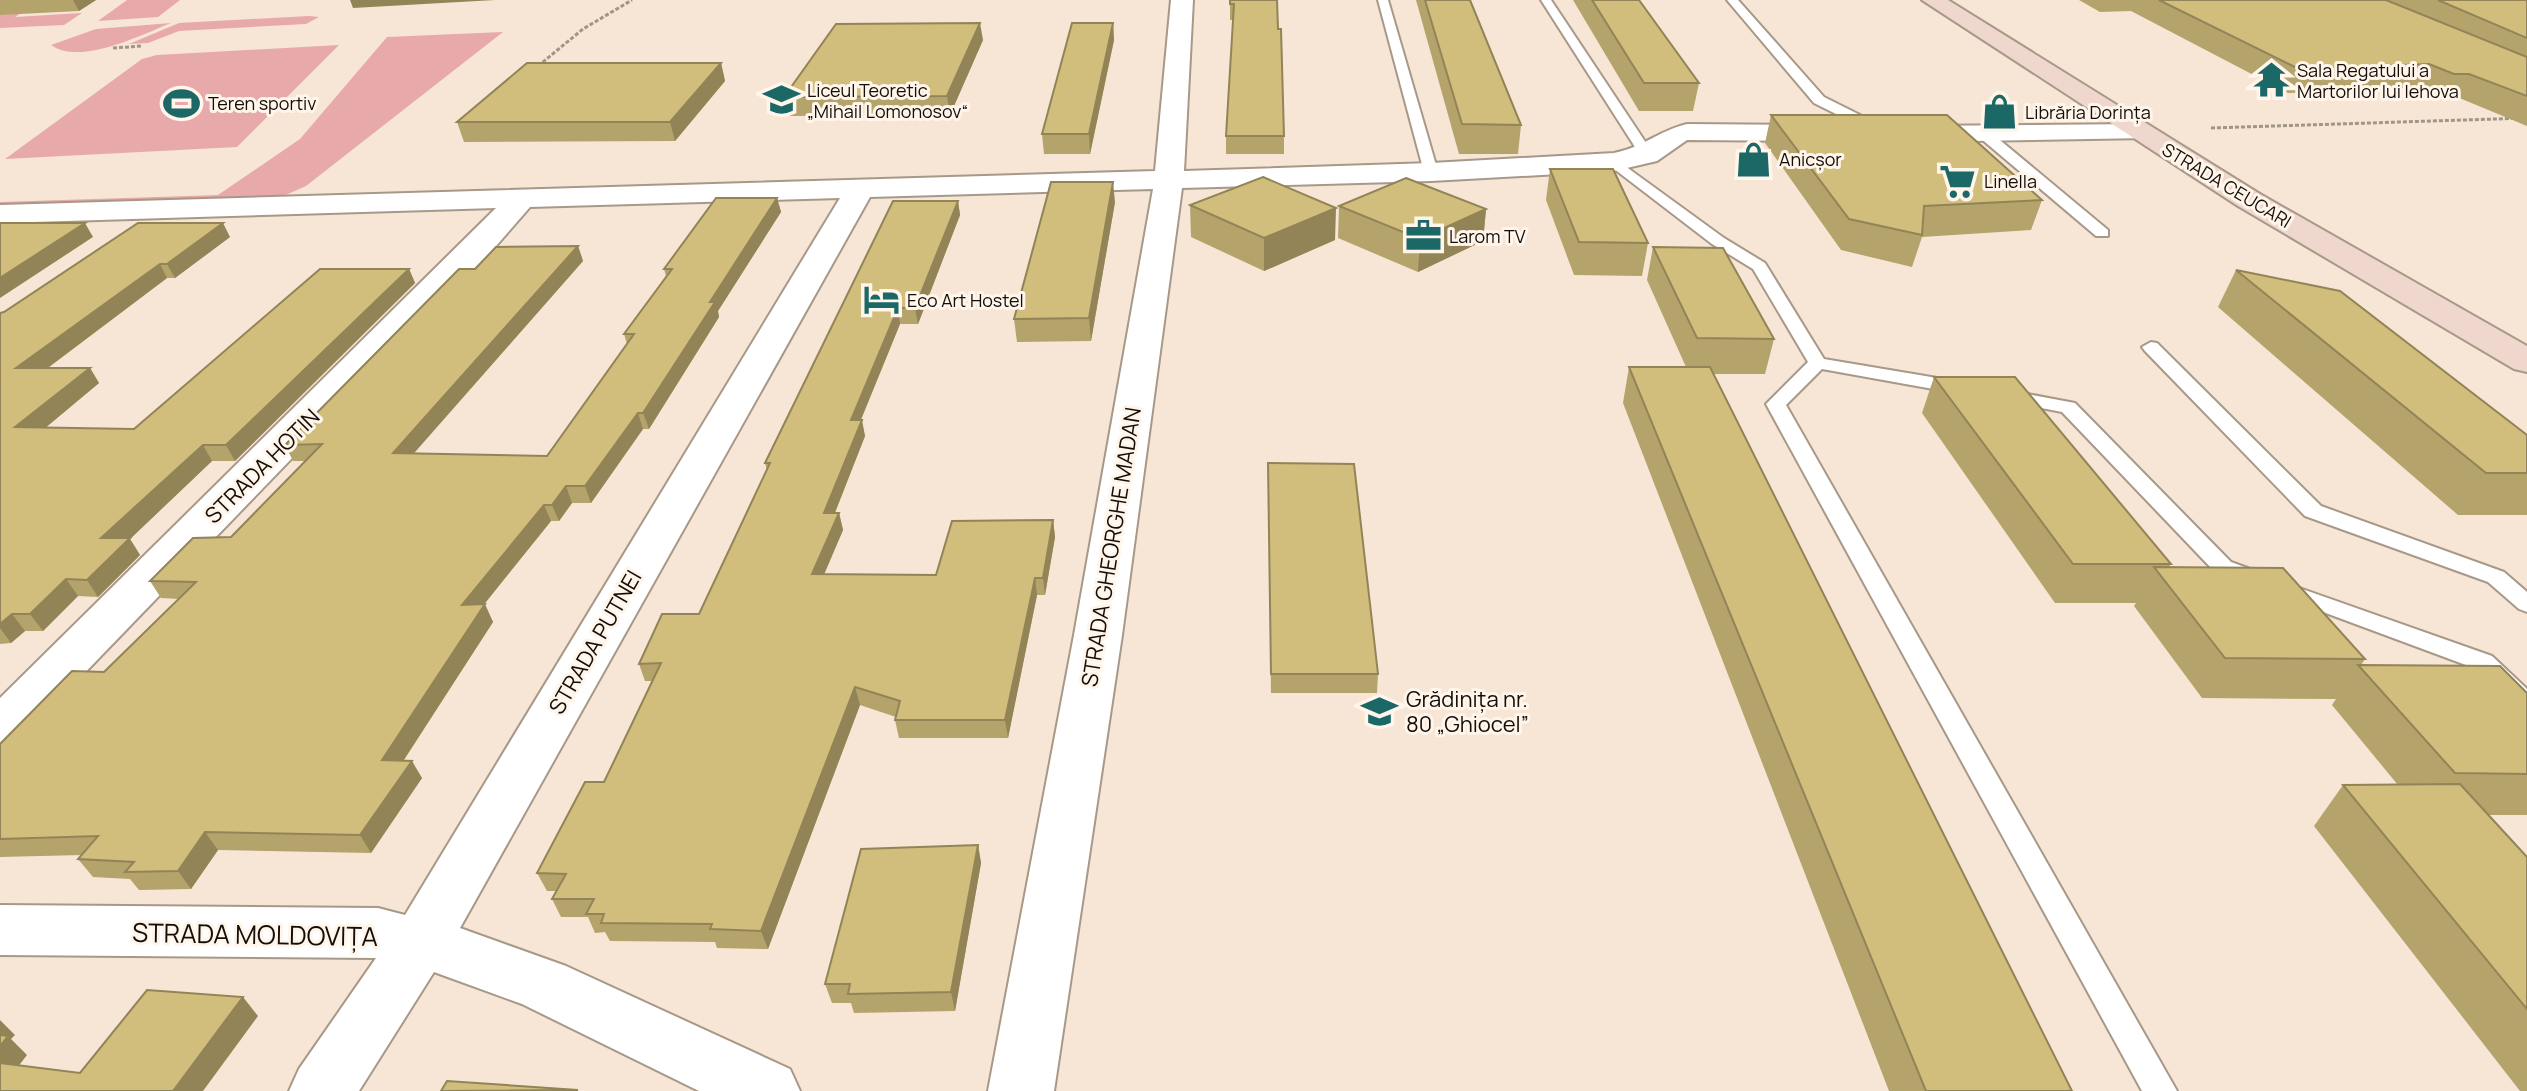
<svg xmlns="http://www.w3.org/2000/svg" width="2527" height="1091" font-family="Manrope,sans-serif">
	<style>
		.green { fill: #e8a9aa }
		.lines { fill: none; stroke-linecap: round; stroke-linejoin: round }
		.lane-casing { stroke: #a79888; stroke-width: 4 }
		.street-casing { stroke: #a79888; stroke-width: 4 }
		.secondary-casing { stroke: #a79888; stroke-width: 4 }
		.path { stroke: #a19588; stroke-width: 3; stroke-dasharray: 4 2; stroke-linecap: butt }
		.lane { fill: #fff; fill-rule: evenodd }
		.street { fill: #fff; fill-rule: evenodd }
		.secondary { fill: #efd7cd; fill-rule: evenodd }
		.wall { fill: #b4a36b }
		.shaded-wall { fill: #928457 }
		.building { fill: #d1bd7c; stroke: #928457; stroke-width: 2 }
		.labels { text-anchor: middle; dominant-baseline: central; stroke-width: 6; stroke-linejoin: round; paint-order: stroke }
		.far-poi-label { font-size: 18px; fill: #130e08; stroke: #fff5ea; text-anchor: start }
		.far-street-label { font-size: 18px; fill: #130e08; stroke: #fff5ea }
		.street-label { font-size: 22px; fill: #130e08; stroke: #fff5ea }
		.poi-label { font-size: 22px; fill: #130e08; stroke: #fff5ea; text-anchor: start }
		.near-street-label { font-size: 26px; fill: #130e08; stroke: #fff5ea }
	</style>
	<rect width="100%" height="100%" fill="#f7e6d5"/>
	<g class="green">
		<polygon points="0,0 41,0 15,17 82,13 64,25 0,28"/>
		<polygon points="127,0 180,0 158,17 98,21"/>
		<polygon points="309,16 319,17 306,24 179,31 148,43 129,44 179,23"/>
		<path d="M 171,23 C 141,35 80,66 51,45 L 96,29 Z"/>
		<polygon points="503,32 306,186 281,197 0,206 0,202 218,195 300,139 387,37"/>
		<polygon points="339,45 237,147 5,159 142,59 157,55"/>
	</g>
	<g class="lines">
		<defs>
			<g id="lane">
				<polygon points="1378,0 1388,0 1438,172 1436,175 1426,175 1424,172"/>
				<polygon points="1541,0 1551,0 1654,155 1652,158 1642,158"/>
				<polygon points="1727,0 1738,0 1824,97 1874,122 1874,128 1864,128 1814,103"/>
				<polygon points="1979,131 1989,131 2108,230 2108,236 2096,236 1979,137"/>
				<polygon points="1614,158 1724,238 1765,263 1824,359 1961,382 1970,388 1961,394 1822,369 1786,405 2177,1091 2142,1091 1766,404 1808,362 1753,269 1712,244 1609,165 1607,162"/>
				<polygon points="2151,342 2157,343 2321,506 2504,572 2527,592 2527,612 2519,609 2488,582 2305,516 2145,351 2142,347"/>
				<polygon points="2006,390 2075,403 2231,562 2261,573 2264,578 2261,583 2253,585 2215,572 2062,412 1999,400 1997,396 1999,392"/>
				<polygon points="2285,583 2492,656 2527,689 2527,712 2518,709 2474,668 2277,595 2274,590 2277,585"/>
			</g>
			<g id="street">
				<path d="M 1171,0 L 1193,0 L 1184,171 L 1431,163 L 1614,153 C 1644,147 1658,131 1687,124 L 1829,125 L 1839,127 L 1843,133 L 1839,139 L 1829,141 L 1687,140 L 1657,161 L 1614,171 L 1431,181 L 1182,188 L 1122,635 L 1054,1091 L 988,1091 L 1074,635 L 1153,189 L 870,197 L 460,928 L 566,966 L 790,1069 L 800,1091 L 699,1091 L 522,1004 L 434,972 L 359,1091 L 289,1091 L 299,1069 L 376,958 L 0,955 L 0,905 L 378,908 L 405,915 L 840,198 L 530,207 L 489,254 L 18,742 L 0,748 L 0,698 L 496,208 L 0,223 L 0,205 L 1155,171 Z"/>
				<polygon points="2138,124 2148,126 2152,132 2148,138 1909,142 1899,140 1895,134 1899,128 1909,126"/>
			</g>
			<polygon id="secondary" points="1922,0 1948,0 2260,194 2527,346 2527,372 2514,369 2238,206"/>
		</defs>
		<use href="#lane" class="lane-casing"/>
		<use href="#street" class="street-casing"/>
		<use href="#secondary" class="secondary-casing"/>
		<g class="path">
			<polyline points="113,48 142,46"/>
			<polyline points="538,66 583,29 632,0"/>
			<polyline points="2211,128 2527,118"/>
		</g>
		<use href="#lane" class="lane"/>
		<use href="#street" class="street"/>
		<use href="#secondary" class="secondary"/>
	</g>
	<g class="wall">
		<polygon points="0,0 96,0 79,11 0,15"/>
		<polygon points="1230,0 1277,0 1284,136 1284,154 1226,154 1226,136 1233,20 1230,20"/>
		<polygon points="1416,0 1470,0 1521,125 1518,154 1459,154"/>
		<polygon points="1573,0 1639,0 1699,83 1693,111 1639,111"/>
		<polygon points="2079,0 2527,0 2527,126 2457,97 2442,98 2417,88 2288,93 2131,11 2100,12"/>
		<polygon points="1113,23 1114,40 1090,154 1044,154 1042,134"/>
		<polygon points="983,40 950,115 788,116 784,97"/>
		<polygon points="721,63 725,81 675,141 464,142 457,122"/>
		<polygon points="1771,115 2042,200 2031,230 1922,237 1912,267 1841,250 1765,143"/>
		<polygon points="1550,169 1648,243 1642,276 1574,275 1546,200"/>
		<polygon points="777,198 781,212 718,311 719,317 649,429 643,429 591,503 572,503 559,521 551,521 484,604 493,622 404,760 422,778 371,853 218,850 191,889 139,890 130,879 93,877 78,859 82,855 0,857 0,744 104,672 179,599 161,598 150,581 231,537 306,461 293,461 285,445 475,269 578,246 583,261 414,453 547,456 627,344 624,334 666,276 664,269"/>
		<polygon points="958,201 960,215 918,324 900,324 861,420 865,436 835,513 839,513 843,530 824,574 936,575 1053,520 1055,537 1045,595 1037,595 1008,738 899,738 895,720 896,717 860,705 768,949 717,948 715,942 610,941 605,932 595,933 588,917 561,917 552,899 556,891 547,891 537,873 604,782 653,681 645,681 639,664 699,614 767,470 765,463"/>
		<polygon points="1115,202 1091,341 1017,342 1014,319"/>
		<polygon points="1190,205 1335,240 1264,271 1191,237"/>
		<polygon points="1339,206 1486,209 1483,241 1418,272 1338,238"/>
		<polygon points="230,237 175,278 167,278 48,368 90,368 99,383 45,428 134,429 409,269 415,283 235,461 212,461 130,539 140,555 98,597 78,596 43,631 25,631 11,643 0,644 0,314"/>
		<polygon points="1653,247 1774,339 1765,374 1713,374 2072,1091 1889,1091 1623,403 1629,367 1686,367 1647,280"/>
		<polygon points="2236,270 2527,435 2527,515 2458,515 2218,307"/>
		<polygon points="1934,377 2171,564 2169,567 2365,659 2361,665 2527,693 2527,815 2488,815 2527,857 2527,1091 2520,1091 2314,826 2343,785 2398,785 2332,705 2336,699 2202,698 2134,606 2136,603 2055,603 1922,413"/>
		<polygon points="1268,463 1378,674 1377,693 1271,693"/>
		<polygon points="978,845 981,863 955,1011 854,1013 851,1003 832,1003 825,984"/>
	</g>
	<g class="shaded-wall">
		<polygon points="73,0 96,0 79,11"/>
		<polygon points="350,0 495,0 353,8"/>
		<polygon points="980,23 983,40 950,115 947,96"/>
		<polygon points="1113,23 1114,40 1090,154 1089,134"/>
		<polygon points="721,63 725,81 675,141 670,122"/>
		<polygon points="1113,182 1115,202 1091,341 1089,318"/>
		<polygon points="777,198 781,212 718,311 719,317 649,429 643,413 710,302"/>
		<polygon points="958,201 960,215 918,324 915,308"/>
		<polygon points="1336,208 1335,240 1264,271 1264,238"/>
		<polygon points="1486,209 1483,241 1418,272 1420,239"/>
		<polygon points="85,223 93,237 0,298 0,278"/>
		<polygon points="223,223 230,237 175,278 167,264"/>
		<polygon points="578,246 583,261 400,469 393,453"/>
		<polygon points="160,264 167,278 26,384 16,368"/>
		<polygon points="409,269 415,283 235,461 226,445"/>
		<polygon points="898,308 900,324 854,436 851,420"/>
		<polygon points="90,368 99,383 26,444 15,427"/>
		<polygon points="638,413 643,429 591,503 585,486"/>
		<polygon points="862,420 865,436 828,530 824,513"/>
		<polygon points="203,445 212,461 130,539 140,555 98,597 87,580 101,538"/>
		<polygon points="566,486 572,503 559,521 552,505"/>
		<polygon points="544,505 551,521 470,622 462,605"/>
		<polygon points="839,513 843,530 817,591 812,574"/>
		<polygon points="1053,520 1055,537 1045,595 1043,578"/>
		<polygon points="1035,578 1037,595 1008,738 1005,720"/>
		<polygon points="66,579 78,596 43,631 30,614"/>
		<polygon points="485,604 493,622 392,778 382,760"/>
		<polygon points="12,614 25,631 11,643 0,628 0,624"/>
		<polygon points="855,687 860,705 768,949 761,931"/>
		<polygon points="412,761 422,778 371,853 360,835"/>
		<polygon points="205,832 218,850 191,889 178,871"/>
		<polygon points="978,845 981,863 955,1011 951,992"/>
		<polygon points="243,997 258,1016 203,1091 173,1091"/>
		<polygon points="0,1020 15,1035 11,1039 27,1055 7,1081 0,1073"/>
	</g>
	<g class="building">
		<polygon points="1230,0 1277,0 1278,29 1281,29 1284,136 1226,136 1234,4 1230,4"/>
		<polygon points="1425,0 1470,0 1521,125 1462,124"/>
		<polygon points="1592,0 1639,0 1699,83 1644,83"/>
		<polygon points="2159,0 2386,0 2527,57 2527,96 2469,74 2454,74 2429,64 2299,69"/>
		<polygon points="2438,0 2527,0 2527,38"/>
		<polygon points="980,23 947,96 784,97 836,24"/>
		<polygon points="1072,23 1113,23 1089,134 1042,134"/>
		<polygon points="527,63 721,63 670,122 457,122"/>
		<polygon points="1771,115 1947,115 2042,200 1924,206 1922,235 1849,219"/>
		<polygon points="1550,169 1613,169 1648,243 1579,242"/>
		<polygon points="1263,177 1336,208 1264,238 1190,205"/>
		<polygon points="1406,178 1486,209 1420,239 1339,206"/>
		<polygon points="1051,182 1113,182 1089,318 1014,319"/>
		<polygon points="716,198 777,198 710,302 715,302 643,413 638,413 585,486 566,486 552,505 544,505 462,605 485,604 382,760 412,761 360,835 205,832 178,871 125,872 134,862 78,859 98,836 0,839 0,744 72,671 104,672 196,582 150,581 193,538 231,537 322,444 285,445 459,269 475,269 496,247 578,246 393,453 547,456 634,334 624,334 672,269 664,269"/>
		<polygon points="893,201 958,201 915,308 898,308 851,420 862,420 824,513 839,513 812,574 936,575 952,521 1053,520 1043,578 1035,578 1005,720 895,720 900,701 855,687 761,931 710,929 712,924 601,923 604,914 586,914 594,899 552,899 566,874 537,873 585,782 604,782 661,663 639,664 662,614 699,614 770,463 765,463"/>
		<polygon points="0,223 85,223 0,278"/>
		<polygon points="138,223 223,223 167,264 160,264 16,368 90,368 15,427 134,429 320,269 409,269 226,445 203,445 101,538 130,538 87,580 66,579 30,614 12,614 0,624 0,313 4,312"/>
		<polygon points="1653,247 1723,248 1774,339 1697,338"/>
		<polygon points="2236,270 2340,291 2527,435 2527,473 2486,473"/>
		<polygon points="1629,367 1710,367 2072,1091 1926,1091"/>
		<polygon points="1934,377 2015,377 2171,564 2073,564"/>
		<polygon points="1268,463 1354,464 1378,674 1271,674"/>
		<polygon points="2154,567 2283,568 2365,659 2225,658"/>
		<polygon points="2358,665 2500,666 2527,693 2527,774 2455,773"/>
		<polygon points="2460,784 2527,857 2527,1009 2343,785"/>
		<polygon points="978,845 951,992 848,994 850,984 825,984 861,849"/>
		<polygon points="147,990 243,997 173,1091 0,1091 0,1063 80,1073"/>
		<polygon points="0,1035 8,1036 0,1046"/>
		<polygon points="447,1081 578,1090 441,1091"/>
	</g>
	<defs>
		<symbol id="temple-bare" viewBox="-9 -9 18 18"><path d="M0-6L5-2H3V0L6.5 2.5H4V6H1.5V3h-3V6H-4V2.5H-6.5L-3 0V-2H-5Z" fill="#1b6866" stroke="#fff5ea" stroke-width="2.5" paint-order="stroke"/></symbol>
		<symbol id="school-bare" viewBox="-9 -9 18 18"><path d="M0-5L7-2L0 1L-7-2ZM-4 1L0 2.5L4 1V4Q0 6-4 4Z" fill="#1b6866" stroke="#fff5ea" stroke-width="2.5" paint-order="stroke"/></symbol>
		<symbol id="stadium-bare" viewBox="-9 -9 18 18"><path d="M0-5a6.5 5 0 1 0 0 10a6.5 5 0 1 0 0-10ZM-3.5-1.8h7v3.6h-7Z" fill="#1b6866" stroke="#fff5ea" stroke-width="2.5" paint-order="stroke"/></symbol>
		<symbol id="shop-bare" viewBox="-9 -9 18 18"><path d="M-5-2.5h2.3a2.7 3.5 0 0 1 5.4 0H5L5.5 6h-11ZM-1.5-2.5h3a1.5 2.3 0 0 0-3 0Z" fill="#1b6866" stroke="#fff5ea" stroke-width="2.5" paint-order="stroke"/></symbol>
		<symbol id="supermarket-bare" viewBox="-9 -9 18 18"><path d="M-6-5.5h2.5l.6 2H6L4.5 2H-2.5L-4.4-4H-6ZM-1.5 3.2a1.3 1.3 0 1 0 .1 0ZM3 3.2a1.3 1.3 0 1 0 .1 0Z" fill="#1b6866" stroke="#fff5ea" stroke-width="2.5" paint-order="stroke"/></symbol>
		<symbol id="office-bare" viewBox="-9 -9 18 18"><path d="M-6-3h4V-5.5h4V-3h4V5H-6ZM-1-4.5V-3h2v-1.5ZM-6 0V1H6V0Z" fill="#1b6866" stroke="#fff5ea" stroke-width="2.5" paint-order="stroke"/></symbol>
		<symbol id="hotel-bare" viewBox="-9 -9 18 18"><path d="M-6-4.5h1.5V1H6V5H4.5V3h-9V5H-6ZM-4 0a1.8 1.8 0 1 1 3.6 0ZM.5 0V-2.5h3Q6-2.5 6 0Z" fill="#1b6866" stroke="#fff5ea" stroke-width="2.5" paint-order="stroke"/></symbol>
	</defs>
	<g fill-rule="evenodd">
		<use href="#temple-bare" x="2246" y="54" width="51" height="51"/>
		<use href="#school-bare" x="756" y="74" width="51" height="51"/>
		<use href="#stadium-bare" x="156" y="78" width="51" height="51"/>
		<use href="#shop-bare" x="1974" y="86" width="51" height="51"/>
		<use href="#shop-bare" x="1728" y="134" width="51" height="51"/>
		<use href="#supermarket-bare" x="1932" y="156" width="51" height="51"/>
		<use href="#office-bare" x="1398" y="210" width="51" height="51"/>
		<use href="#hotel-bare" x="856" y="274" width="51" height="51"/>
		<use href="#school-bare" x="1354" y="686" width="51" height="51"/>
	</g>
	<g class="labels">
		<g class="far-poi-label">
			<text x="2297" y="70">Sala Regatului a<tspan x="2297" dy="21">Martorilor lui Iehova</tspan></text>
			<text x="807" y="90">Liceul Teoretic<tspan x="807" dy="21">„Mihail Lomonosov“</tspan></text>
			<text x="208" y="103">Teren sportiv</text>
			<text x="2025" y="112">Librăria Dorința</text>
			<text x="1779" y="159">Anicșor</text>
			<text x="1984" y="181">Linella</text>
			<text x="1449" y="236">Larom TV</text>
			<text x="907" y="300">Eco Art Hostel</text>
		</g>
		<g class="far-street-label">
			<text transform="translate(2227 185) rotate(31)">STRADA CEUCARI</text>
		</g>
		<g class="street-label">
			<text transform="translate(262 466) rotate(-45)">STRADA HOTIN</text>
			<text transform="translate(1111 547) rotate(-81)">STRADA GHEORGHE MADAN</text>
			<text transform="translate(595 642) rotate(-60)">STRADA PUTNEI</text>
		</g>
		<g class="poi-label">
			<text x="1406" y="699">Grădinița nr.<tspan x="1406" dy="25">80 „Ghiocel”</tspan></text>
		</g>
		<g class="near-street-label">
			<text transform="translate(255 934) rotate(1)">STRADA MOLDOVIȚA</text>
		</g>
	</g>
</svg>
